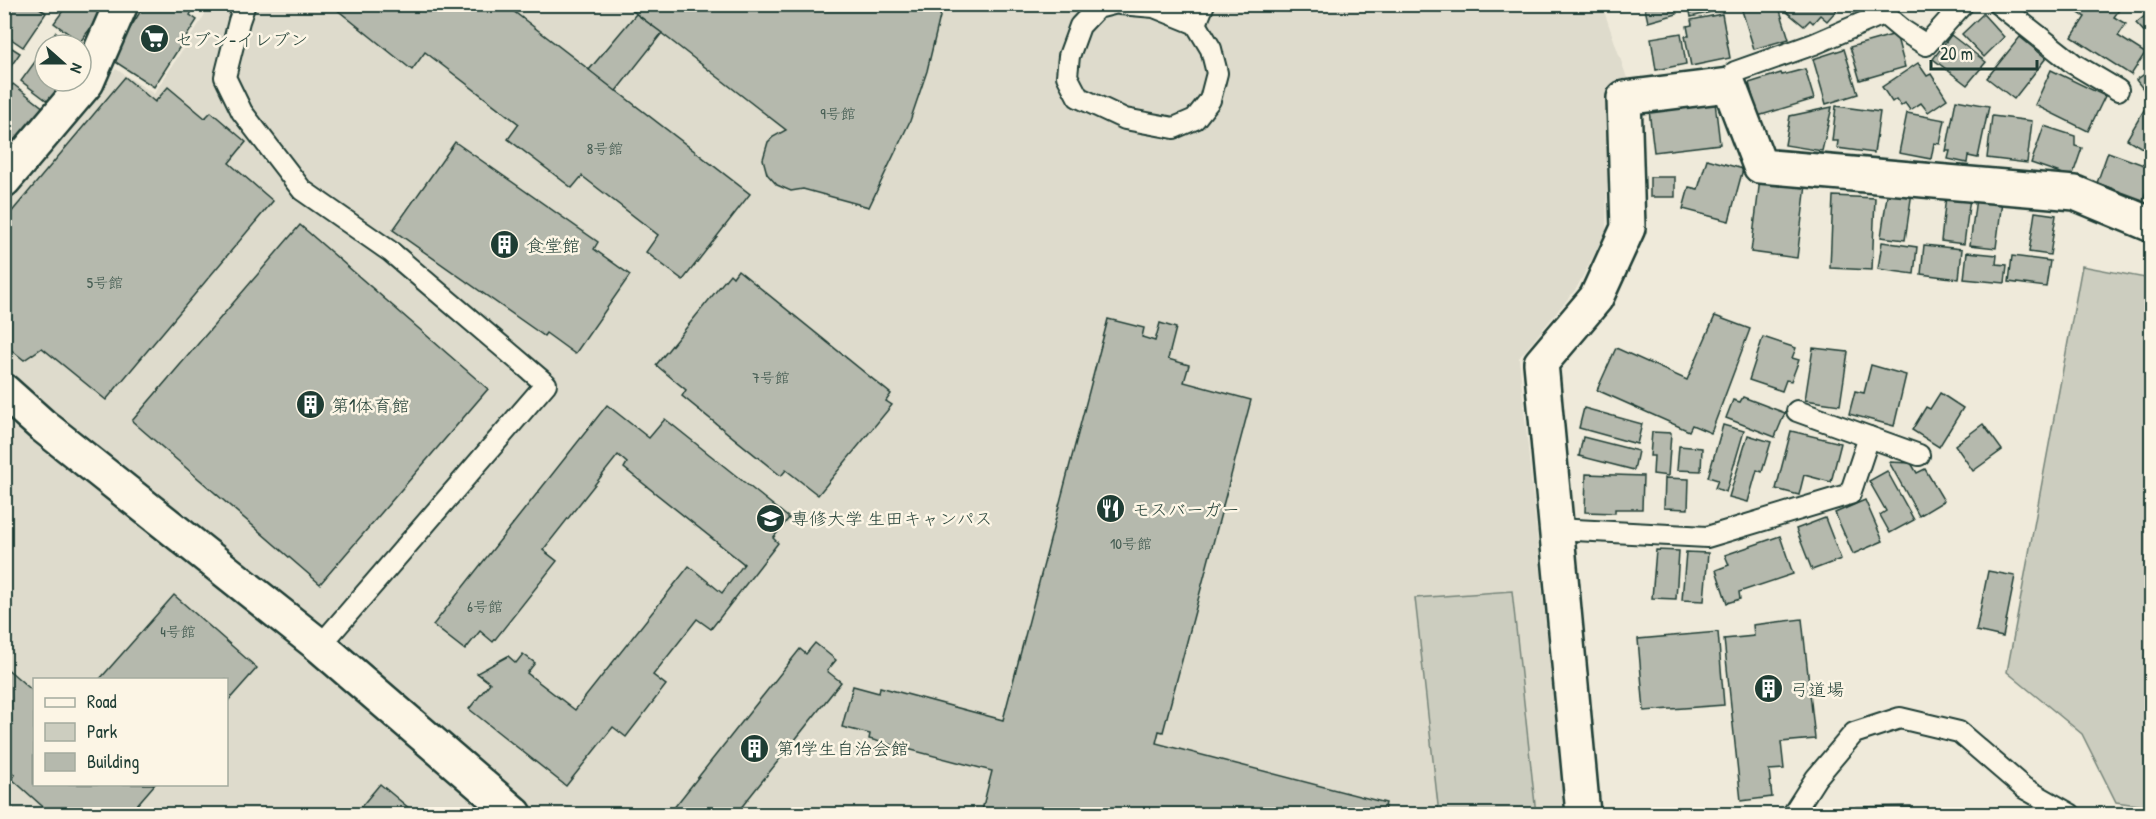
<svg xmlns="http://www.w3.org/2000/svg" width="2156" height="819" font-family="'Patrick Hand','Klee One',sans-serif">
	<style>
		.built { fill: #dedbcc; fill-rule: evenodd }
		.green { fill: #cccdbf; stroke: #76857a; stroke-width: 1.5 }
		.building { fill: #b5b9ad; stroke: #1f3d34; stroke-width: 1.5 }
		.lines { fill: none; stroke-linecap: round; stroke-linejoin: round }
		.service-casing { stroke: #1f3d34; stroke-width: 24 }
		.minor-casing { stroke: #1f3d34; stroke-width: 38 }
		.service { stroke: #fcf5e5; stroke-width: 20 }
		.minor { stroke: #fcf5e5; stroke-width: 33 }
		.labels { text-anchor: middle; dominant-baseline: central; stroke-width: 5; stroke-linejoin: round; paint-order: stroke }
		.number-label { font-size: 15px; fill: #445c52 }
		.poi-label { font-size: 18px; fill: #1f3d34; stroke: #fcf5e5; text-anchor: start }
	</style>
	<rect width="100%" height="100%" fill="#efeada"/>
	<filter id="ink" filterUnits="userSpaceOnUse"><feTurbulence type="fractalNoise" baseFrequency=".0167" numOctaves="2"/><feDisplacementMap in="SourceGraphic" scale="12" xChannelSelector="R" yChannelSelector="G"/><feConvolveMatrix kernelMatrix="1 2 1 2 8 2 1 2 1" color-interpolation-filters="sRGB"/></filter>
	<g filter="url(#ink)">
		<path class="built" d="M 210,5 L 1602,5 L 1629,84 L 1609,102 L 1606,232 L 1576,289 L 1519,358 L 1565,814 L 5,814 L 4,190 L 116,69 L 154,94 L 201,21 ZM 34,680 L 226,680 L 226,784 L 34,784 Z"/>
		<g class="green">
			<polygon points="2082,266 2151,279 2151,807 2116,802 2082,734 2007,672"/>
			<polygon points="1512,591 1536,814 1439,814 1415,598"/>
		</g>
		<g class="building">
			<polygon points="9,4 34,4 46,13 23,47 4,34 4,10"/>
			<polygon points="68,4 109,4 80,42 54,23"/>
			<polygon points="145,4 192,4 195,6 190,15 197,20 154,87 111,59"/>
			<polygon points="330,4 504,4 750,194 683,280 646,252 658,235 582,176 572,188 508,139 519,124 425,52 412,70"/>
			<polygon points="624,4 943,4 927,71 910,121 869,207 803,189 791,191 777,185 767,174 763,159 768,142 773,137 786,130"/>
			<polygon points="1644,4 1674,4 1677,14 1648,22"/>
			<polygon points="1683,4 1722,4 1723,9 1691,17 1689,6 1684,8"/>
			<polygon points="1740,4 1778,4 1789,39 1754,49"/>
			<polygon points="1791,4 1842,4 1827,21 1820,15 1813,23 1810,20 1804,26 1787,12"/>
			<polygon points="2065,4 2110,4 2119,10 2114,17 2126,24 2118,36 2145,53 2131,75 2072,37 2085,17"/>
			<polygon points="2152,10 2152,40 2136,23"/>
			<polygon points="636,14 662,33 616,91 589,70"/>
			<polygon points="1722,14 1730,58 1691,66 1685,36 1689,36 1687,26 1692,25 1691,20"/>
			<polygon points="1983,14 2004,37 1984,57 1962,34"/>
			<polygon points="56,32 73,45 47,45"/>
			<polygon points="1681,33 1686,64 1656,70 1651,38"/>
			<polygon points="1896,34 1905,67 1860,80 1850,47"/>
			<polygon points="1951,35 1986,62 1967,85 1933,59"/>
			<polygon points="2020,37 2046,58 2014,99 1987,78"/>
			<polygon points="4,43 20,53 4,76"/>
			<polygon points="45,48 45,81 65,82 50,103 21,81"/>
			<polygon points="1844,49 1858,94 1826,104 1813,59"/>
			<polygon points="1918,63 1927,76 1931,74 1947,99 1928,112 1921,103 1910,110 1905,103 1901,106 1896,99 1892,102 1882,87"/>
			<polygon points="1805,69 1814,99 1758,116 1749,83 1781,73 1782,75"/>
			<polygon points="2152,69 2152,100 2136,80"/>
			<polygon points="2051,70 2105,96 2088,131 2035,105"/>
			<polygon points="125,77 155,102 168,87 205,118 211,112 246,142 229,163 273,201 106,400 42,348 24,360 4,344 4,221"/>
			<polygon points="13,84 45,109 4,161 4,95"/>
			<polygon points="1956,100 1989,106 1978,158 1968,156 1967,163 1948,159 1950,151 1946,151"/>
			<polygon points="1715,102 1720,144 1654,152 1649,110"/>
			<polygon points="1836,106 1880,112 1874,153 1837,148 1838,141 1832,141"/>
			<polygon points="1832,107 1822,151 1785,145 1790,116"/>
			<polygon points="2144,110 2152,115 2152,148 2149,146 2147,151 2127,139"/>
			<polygon points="1907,113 1945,120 1940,144 1934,143 1931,159 1899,153"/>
			<polygon points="1992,116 2032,121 2027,163 1987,158"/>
			<polygon points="2044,126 2075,136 2075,146 2082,148 2072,177 2031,163"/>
			<polygon points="455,142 598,242 594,249 630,275 575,354 546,333 544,336 393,230"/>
			<polygon points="2108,152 2152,168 2152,175 2143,200 2097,183"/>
			<polygon points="1707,159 1743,169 1729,221 1683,209 1689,187 1698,189"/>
			<rect x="1650" y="177" width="25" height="20"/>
			<polygon points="1760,179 1806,185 1797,258 1751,252"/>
			<polygon points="1888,189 1912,192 1905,240 1881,237"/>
			<polygon points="1833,196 1875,198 1872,270 1830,268"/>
			<polygon points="1946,196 1970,198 1964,244 1941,241"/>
			<polygon points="1976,198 2002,201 1996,248 1970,245"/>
			<polygon points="2035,212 2056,215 2050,255 2029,252"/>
			<polygon points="300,225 488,389 320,584 132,421"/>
			<polygon points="1882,242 1917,247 1914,274 1878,269"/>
			<polygon points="1924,245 1962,249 1959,279 1921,274"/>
			<polygon points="1967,252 1997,255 1996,264 2007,265 2005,283 1964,279"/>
			<polygon points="2012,256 2050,261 2046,287 2009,282"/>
			<polygon points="738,270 891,394 886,401 892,405 818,495 786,470 781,476 682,396 686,390 656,365 730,274 733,277"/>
			<polygon points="1715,316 1750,329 1711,433 1692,425 1689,431 1597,390 1616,348 1687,380"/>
			<polygon points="1108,319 1144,328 1142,337 1155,341 1160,323 1176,328 1168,359 1189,365 1184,382 1251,400 1163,732 1159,731 1156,743 1386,803 1383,814 981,814 992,771 869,739 870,734 842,727 853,686 879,693 880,687 1003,720"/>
			<polygon points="1763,337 1796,348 1792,358 1799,360 1791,381 1786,380 1782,391 1749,380"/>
			<polygon points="1813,348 1848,352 1840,405 1805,400"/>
			<polygon points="1871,365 1906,375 1894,426 1849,414 1855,391 1864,393"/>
			<polygon points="1940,393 1963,408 1939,447 1912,430 1926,407 1930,409"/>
			<polygon points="1743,397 1785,413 1775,437 1726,418 1733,400 1740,402"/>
			<polygon points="607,405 649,438 665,419 789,518 773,538 778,543 711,629 697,619 653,675 666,685 626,737 613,727 566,786 469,709 490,683 477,673 508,656 516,663 523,654 535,663 527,673 575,710 689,566 722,593 744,564 624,468 627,463 618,455 543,550 557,561 493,642 480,631 465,650 433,625"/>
			<polygon points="1584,408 1642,424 1637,444 1579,428"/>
			<polygon points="1983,424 2002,450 1973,471 1955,445"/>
			<polygon points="1723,425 1744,431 1726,492 1715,488 1718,480 1708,477"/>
			<polygon points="1791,431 1841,443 1831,482 1804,475 1799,495 1776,489"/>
			<polygon points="1652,432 1671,433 1668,476 1653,474 1654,456 1650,456"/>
			<polygon points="1748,435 1771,442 1762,472 1757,470 1748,502 1729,497"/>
			<polygon points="1583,437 1638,451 1634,470 1579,456"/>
			<polygon points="1679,446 1702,448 1701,471 1677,470"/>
			<polygon points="1889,462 1911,463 1917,473 1925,469 1944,501 1919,516"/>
			<polygon points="1887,471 1914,520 1890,533 1880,515 1886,511 1869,481"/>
			<polygon points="1586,474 1643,476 1642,509 1615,509 1615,513 1585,512"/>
			<polygon points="1665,478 1689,479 1688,509 1664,508"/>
			<polygon points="1865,500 1883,541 1853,554 1835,513"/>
			<polygon points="1825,518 1841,559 1812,570 1796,529"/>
			<polygon points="1780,536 1793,574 1739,592 1740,599 1727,603 1716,570 1729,565 1725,555"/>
			<polygon points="1656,550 1679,551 1676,599 1652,598"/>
			<polygon points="1686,552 1708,553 1704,601 1682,600"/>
			<polygon points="1988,571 2015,576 2003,637 1976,631"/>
			<polygon points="174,595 257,668 226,703 226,680 99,680"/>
			<polygon points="1802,619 1815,739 1781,742 1784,769 1769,770 1772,797 1741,801 1724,639 1754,636 1753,625"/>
			<polygon points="1718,632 1724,705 1644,711 1638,639"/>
			<polygon points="815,643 836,660 827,671 841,682 736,814 669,814 800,649 806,654"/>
			<polygon points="4,666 34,692 34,784 155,784 129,814 51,814 12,779 15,775 4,766"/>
			<polygon points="380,784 416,814 355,814"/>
			<polygon points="1911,806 1911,814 1856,814 1856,807"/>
		</g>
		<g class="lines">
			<defs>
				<g id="service">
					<polyline points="245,4 239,21 225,77 242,112 302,190 391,252 546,384 320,646"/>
					<polyline points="1113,4 1097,8 1080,26 1069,56 1067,76 1078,97 1125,119 1174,128 1195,119 1210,100 1217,73 1211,49 1196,24 1154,7 1120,4"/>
					<polyline points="1998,4 2074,64 2118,90"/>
					<polyline points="1874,6 1904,31 1926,45 1963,4"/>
					<polyline points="1196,24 1204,4"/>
					<polyline points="1729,85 1735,72 1814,44 1883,14"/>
					<polyline points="1797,411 1919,455"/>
					<polyline points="1556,529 1707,537 1850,494 1869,437"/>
					<polyline points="1793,814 1816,778 1854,733 1900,718 1959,732 2024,788 2070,814"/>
				</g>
				<g id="minor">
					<polyline points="4,180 87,82 121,4"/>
					<polyline points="4,391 42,425 320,646 515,814"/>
					<polyline points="1583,814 1541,363 1596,298 1628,228 1624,98 1729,85 1760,166 2075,193 2152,225"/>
				</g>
			</defs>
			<use href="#service" class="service-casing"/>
			<use href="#minor" class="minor-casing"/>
			<use href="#service" class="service"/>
			<use href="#minor" class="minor"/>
		</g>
	</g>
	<defs>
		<symbol id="supermarket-disc" viewBox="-11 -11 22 22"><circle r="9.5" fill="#1f3d34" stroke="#fcf5e5"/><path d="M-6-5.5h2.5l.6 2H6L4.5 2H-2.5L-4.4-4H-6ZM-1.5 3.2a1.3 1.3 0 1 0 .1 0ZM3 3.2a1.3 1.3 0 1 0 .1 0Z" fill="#fff"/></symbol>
		<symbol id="building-disc" viewBox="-11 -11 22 22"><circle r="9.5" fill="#1f3d34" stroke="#fcf5e5"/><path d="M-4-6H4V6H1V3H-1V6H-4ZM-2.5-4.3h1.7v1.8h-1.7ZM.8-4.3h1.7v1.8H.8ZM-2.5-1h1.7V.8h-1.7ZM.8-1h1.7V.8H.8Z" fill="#fff"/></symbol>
		<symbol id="restaurant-disc" viewBox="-11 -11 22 22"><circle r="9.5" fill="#1f3d34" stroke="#fcf5e5"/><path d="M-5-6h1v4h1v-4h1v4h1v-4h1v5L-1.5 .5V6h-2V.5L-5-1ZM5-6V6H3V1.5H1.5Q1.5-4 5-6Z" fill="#fff"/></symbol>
		<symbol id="university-disc" viewBox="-11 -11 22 22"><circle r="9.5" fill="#1f3d34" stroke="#fcf5e5"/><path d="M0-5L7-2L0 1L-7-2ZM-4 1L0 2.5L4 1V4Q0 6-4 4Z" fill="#fff"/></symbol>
	</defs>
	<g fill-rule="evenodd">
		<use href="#supermarket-disc" x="138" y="22" width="33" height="33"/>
		<use href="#building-disc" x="488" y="228" width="33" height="33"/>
		<use href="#building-disc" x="294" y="388" width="33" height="33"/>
		<use href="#restaurant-disc" x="1094" y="492" width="33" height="33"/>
		<use href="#university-disc" x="754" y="502" width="33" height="33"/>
		<use href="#building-disc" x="1752" y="672" width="33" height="33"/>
		<use href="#building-disc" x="738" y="732" width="33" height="33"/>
	</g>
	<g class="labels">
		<g class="number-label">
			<text x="838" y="113">9号館</text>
			<text x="605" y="148">8号館</text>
			<text x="105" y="282">5号館</text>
			<text x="771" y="377">7号館</text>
			<text x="1131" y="543">10号館</text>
			<text x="485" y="606">6号館</text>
			<text x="178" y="631">4号館</text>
		</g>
		<g class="poi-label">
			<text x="175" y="39">セブン-イレブン</text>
			<text x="526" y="245">食堂館</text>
			<text x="331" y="405">第1体育館</text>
			<text x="1132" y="509">モスバーガー</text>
			<text x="791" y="518">専修大学 生田キャンパス</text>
			<text x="1790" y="689">弓道場</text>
			<text x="776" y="748">第1学生自治会館</text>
		</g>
	</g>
	<rect width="2156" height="819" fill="none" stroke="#fcf5e5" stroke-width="24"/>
	<rect x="12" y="12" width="2132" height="795" fill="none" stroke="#1f3d34" stroke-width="2" filter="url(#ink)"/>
	<rect x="33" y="678" width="195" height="108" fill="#fcf5e5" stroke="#a4ab9e" stroke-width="1.5"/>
	<rect x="45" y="698" width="30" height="9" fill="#fcf5e5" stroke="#a4ab9e" stroke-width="1.5"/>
	<text x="87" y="708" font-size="18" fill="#1f3d34">Road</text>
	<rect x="45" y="723" width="30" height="18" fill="#cccdbf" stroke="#a4ab9e" stroke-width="1.5"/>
	<text x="87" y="738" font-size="18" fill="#1f3d34">Park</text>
	<rect x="45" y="753" width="30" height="18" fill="#b5b9ad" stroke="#a4ab9e" stroke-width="1.5"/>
	<text x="87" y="768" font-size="18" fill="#1f3d34">Building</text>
	<g transform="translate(63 63) rotate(111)"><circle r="28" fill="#fcf5e5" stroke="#a4ab9e" stroke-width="1.5"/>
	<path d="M0-4.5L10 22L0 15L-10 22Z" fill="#1f3d34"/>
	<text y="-9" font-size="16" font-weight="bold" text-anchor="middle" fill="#1f3d34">N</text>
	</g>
	<path d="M1931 60v9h106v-9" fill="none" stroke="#1f3d34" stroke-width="3"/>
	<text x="1940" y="60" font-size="18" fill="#1f3d34" stroke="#fcf5e5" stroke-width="4.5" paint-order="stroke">20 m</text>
</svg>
